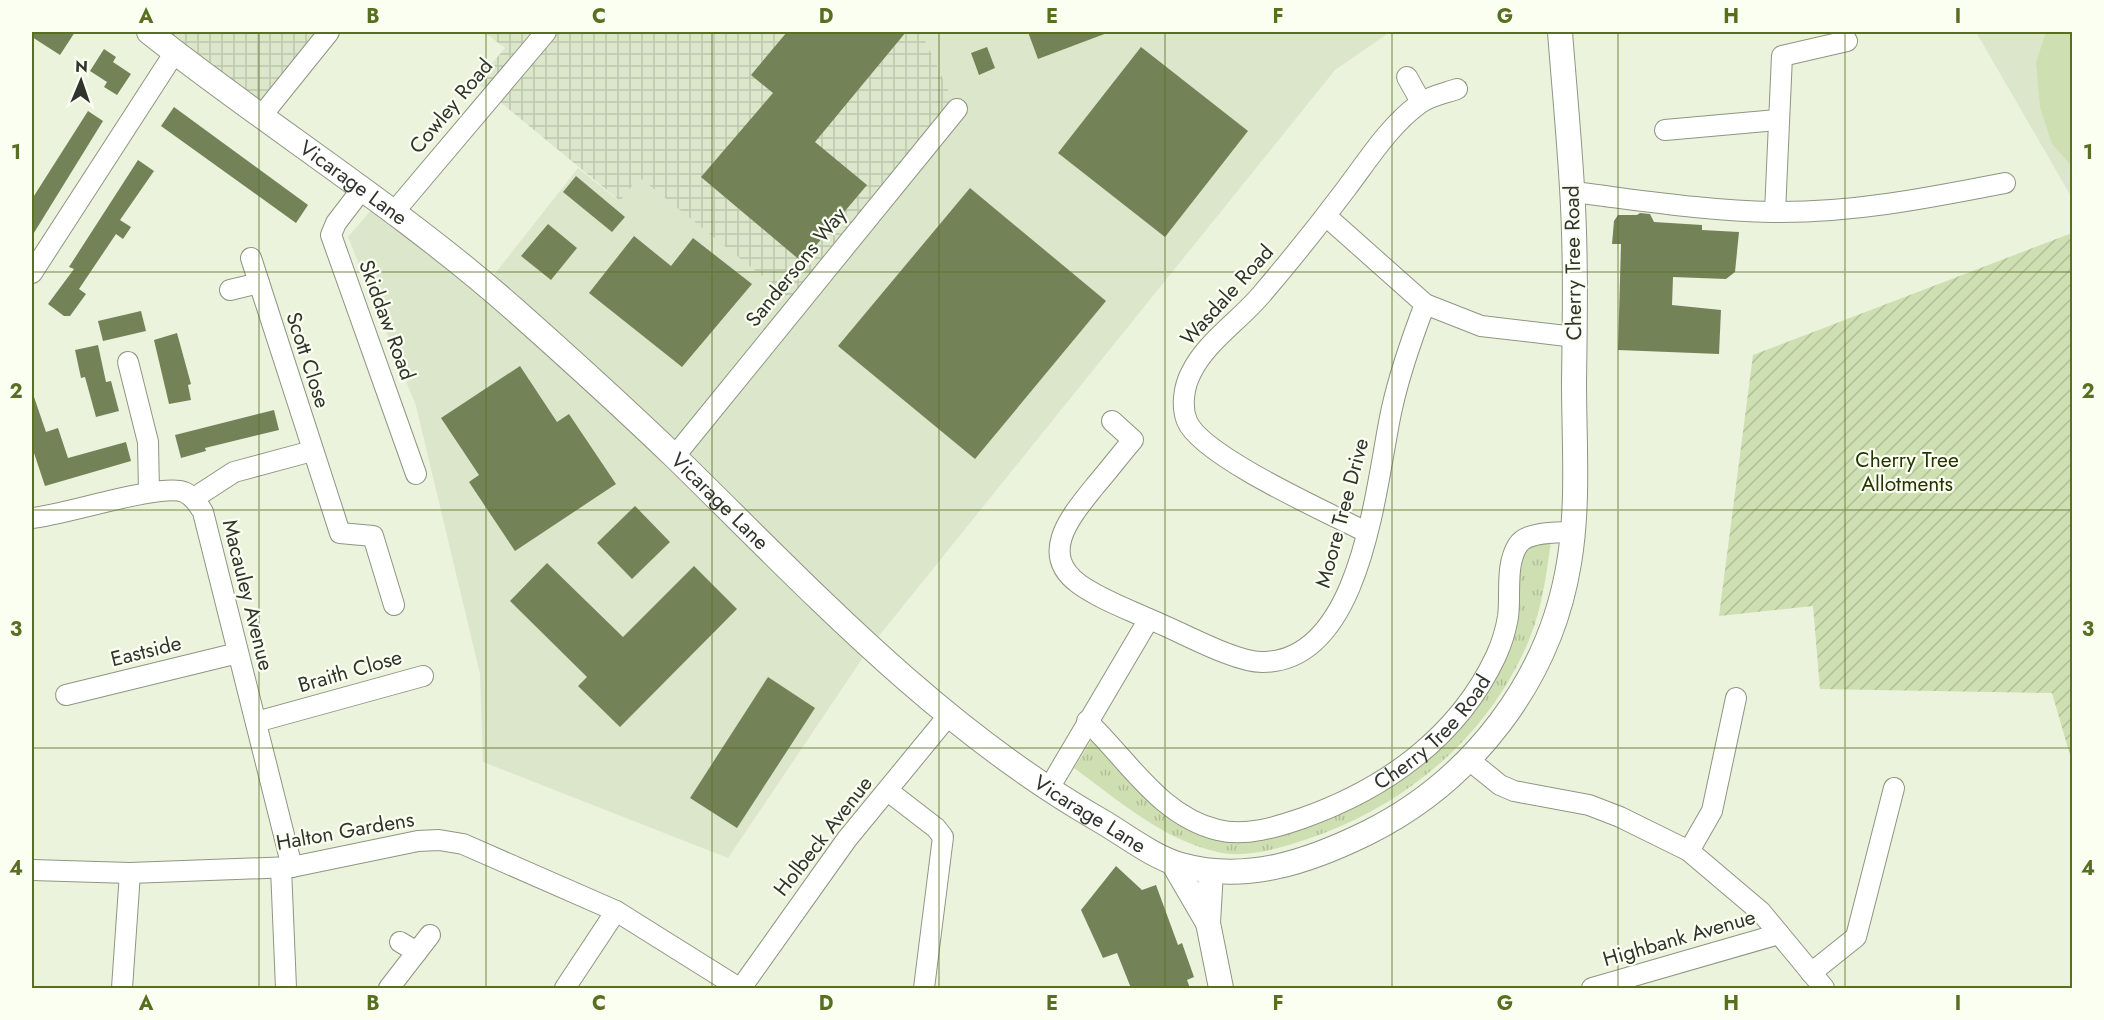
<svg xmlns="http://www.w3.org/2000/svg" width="2104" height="1020" font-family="Jost,sans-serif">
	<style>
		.built { fill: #dce6cb }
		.industrial { fill: url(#industrial-grid) }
		.grass { fill: url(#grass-tufts) }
		.park { fill: #cedfb1 }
		.garden { fill: url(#garden-furrows) }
		.building { fill: #748357 }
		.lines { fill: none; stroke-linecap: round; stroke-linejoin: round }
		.minor-casing { stroke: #8e9682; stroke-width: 22 }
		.tertiary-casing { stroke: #8e9682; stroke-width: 26 }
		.minor { stroke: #fff; stroke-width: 20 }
		.tertiary { stroke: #fff; stroke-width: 24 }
		.grid { fill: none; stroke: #596f20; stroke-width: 1.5; stroke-opacity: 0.55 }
		.labels { text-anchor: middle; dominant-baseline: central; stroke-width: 4.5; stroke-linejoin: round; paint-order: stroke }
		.street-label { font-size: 21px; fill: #31342c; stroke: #fafff2 }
		.park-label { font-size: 21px; fill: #253300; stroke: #fafff2 }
		.neatline { fill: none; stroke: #596f20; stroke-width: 2 }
		.grid-label { font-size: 20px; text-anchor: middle; font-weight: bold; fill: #596f20 }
	</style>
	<defs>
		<pattern id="industrial-grid" width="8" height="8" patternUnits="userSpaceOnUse" patternTransform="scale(1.5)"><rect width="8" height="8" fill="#dce6cb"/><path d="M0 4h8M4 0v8" fill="none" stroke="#bdc6ae"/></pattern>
		<pattern id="grass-tufts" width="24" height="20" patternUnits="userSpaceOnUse" patternTransform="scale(1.5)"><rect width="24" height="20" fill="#cedfb1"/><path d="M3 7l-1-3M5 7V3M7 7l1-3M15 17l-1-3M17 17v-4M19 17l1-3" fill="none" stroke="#b1c098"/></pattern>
		<pattern id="garden-furrows" width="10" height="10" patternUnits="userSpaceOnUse" patternTransform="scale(1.5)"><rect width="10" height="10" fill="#cedfb1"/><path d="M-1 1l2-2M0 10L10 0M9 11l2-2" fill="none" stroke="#b1c098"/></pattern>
	</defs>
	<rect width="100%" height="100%" fill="#ebf3dd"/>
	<g class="built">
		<polygon points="921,32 1390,32 1335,70 870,647 728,858 483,762 480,674 416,406 348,237 379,201 486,285 578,168 619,201 639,177 689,214 797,304 956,109"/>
		<polygon points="1976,32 2072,32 2072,198"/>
	</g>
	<g class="industrial">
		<polygon points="149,32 329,32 263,114"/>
		<polygon points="484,32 921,32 957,109 797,304 639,177 620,201 476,82 505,48"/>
	</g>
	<path class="grass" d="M 1552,534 C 1547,570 1543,606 1529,640 C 1491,731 1415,798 1324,833 C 1293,844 1251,860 1218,852 C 1163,840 1118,800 1074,768 L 1097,731 L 1174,809 L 1248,831 L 1398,771 L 1496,655 L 1514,553 Z"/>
	<polygon class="park" points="2046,32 2072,32 2072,166 2052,144 2040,107 2036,63"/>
	<polygon class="garden" points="2072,233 2072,762 2052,693 1820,689 1813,606 1719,616 1753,355"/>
	<g class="building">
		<polygon points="32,32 75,32 60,55 32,37"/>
		<polygon points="787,32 906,32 815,142 867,185 802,262 701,177 773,93 751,75"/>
		<polygon points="1028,32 1107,32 1107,33 1038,59"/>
		<polygon points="987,47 995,68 979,75 971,53"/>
		<polygon points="1141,47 1248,131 1165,237 1058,153"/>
		<polygon points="104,49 116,57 113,62 131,74 117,95 104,87 107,82 90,71"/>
		<polygon points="174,107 308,205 296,223 161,126"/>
		<polygon points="88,111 103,121 32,236 32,199"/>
		<polygon points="138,160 154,171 120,220 131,227 123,239 116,234 79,289 86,294 70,316 64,316 48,304 74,269 69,267"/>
		<polygon points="576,176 625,217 612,232 563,192"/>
		<polygon points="970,188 1106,301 975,459 838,346"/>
		<polygon points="1640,213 1650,214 1654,222 1702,225 1702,230 1739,232 1735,272 1726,279 1673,277 1672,305 1721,310 1719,354 1618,350 1621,244 1612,244 1614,221 1618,215 1637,215"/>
		<polygon points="548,224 577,248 551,280 521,256"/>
		<polygon points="634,236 671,266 693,238 752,284 682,367 589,293"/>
		<polygon points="141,311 146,331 103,341 98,321"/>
		<polygon points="177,333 191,384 188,385 191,400 169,404 154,340"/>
		<polygon points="98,345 106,382 111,381 119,411 96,417 85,377 81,378 75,350"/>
		<polygon points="520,366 557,422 569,414 616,484 515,551 469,482 479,475 441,418"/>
		<polygon points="34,397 46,432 58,428 68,458 126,442 131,461 45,486 32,447 32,398"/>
		<polygon points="274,410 279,430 205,448 206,451 181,458 175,435"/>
		<polygon points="635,506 670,542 632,579 597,543"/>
		<polygon points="547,563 623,637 694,566 737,609 620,727 578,686 587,677 510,601"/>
		<polygon points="768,677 815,708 737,828 690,798"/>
		<polygon points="1116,866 1142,890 1156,885 1178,945 1182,943 1194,977 1187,980 1190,988 1131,988 1117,953 1103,958 1081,910"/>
	</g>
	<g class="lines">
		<defs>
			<g id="minor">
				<polyline points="1407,77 1421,102"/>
				<polyline points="263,114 329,32"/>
				<polyline points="1665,130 1777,120"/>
				<polyline points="362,189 336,223 331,235 416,474"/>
				<path d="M 1573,192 C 1639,200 1707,211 1773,212 C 1853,213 1928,198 2005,183"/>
				<polyline points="394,212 546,32"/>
				<polyline points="1775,212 1782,56 1847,41"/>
				<polyline points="1326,216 1425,304 1481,326 1575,337"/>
				<polyline points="251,258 340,533 373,536 394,605"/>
				<polyline points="32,273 175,52"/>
				<polyline points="230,290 259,283"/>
				<polyline points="128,362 148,442 149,492"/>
				<path d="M 1112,421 L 1133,440 C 1120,455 1108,471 1095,486 C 1073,514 1037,553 1079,584 C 1100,599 1125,608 1149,619"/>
				<polyline points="674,457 957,109"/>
				<polyline points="194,498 234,472 312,451"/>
				<path d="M 32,518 C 65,515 160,483 184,492 C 193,496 198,504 203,512 L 292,867"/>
				<path d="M 1366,532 C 1329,513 1201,456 1187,421 C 1181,407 1184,386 1191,373 C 1206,342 1239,321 1261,295 C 1290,261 1319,225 1346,189 C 1368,160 1389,126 1419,104 C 1429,96 1446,93 1457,89"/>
				<polyline points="66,695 238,653"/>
				<path id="s1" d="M 1087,721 C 1128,760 1160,816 1218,830 C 1245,837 1277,827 1303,818 C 1385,789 1458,737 1496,656 C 1501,645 1506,629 1508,617 C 1511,595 1505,565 1518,545 C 1527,531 1557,533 1573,532"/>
				<polyline points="256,722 423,676"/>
				<polyline points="1469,760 1500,785 1514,791 1589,805 1620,817 1689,851 1761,912 1824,988"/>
				<path d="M 1048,790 L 1149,619 C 1178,630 1235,663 1263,662 C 1364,661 1376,479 1392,408 C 1400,372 1412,338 1425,304"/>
				<polyline points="888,791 936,828 943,837 924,988"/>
				<polyline points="1689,851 1712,811 1736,698"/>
				<polyline points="281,868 286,988"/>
				<polyline points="32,870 130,873 292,867 418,841 439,840 463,844 616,911 739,988"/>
				<polyline points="400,942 417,952"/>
				<polyline points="1811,973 1856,937 1894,788"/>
				<polyline points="122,988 130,873"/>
				<polyline points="389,988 430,935"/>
				<polyline points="565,988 616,911"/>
				<polyline points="741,988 847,839 948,716"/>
				<polyline points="1592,988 1779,934"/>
			</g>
			<g id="tertiary">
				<path id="s2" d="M 149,32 C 269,127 400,208 515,310 C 569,358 623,407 675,457 C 808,587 934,724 1096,818 C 1123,833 1152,857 1181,865 C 1246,883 1308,862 1367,833 C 1472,781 1550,680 1569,563 C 1579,504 1574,441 1574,382 C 1575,318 1576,252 1572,188 C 1569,136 1564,84 1560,32"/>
				<polyline points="1173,863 1208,923"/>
				<polyline points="1211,871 1208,923 1221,988"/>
			</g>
		</defs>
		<use href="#minor" class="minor-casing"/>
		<use href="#tertiary" class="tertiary-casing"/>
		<use href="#minor" class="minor"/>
		<use href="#tertiary" class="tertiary"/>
	</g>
	<path class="grid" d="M 259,32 L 259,988M 486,32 L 486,988M 712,32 L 712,988M 939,32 L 939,988M 1165,32 L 1165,988M 1392,32 L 1392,988M 1618,32 L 1618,988M 1845,32 L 1845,988M 32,272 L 2072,272M 32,510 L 2072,510M 32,748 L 2072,748"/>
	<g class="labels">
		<g class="street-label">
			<text transform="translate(451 106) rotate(-50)">Cowley Road</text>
			<text stroke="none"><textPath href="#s2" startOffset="254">Vicarage Lane</textPath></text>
			<text transform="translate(1573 263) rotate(-91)">Cherry Tree Road</text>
			<text transform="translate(796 267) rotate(-51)">Sandersons Way</text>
			<text transform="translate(1227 295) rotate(-48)">Wasdale Road</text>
			<text transform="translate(387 320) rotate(70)">Skiddaw Road</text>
			<text transform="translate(308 360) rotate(72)">Scott Close</text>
			<text stroke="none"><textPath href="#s2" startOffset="740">Vicarage Lane</textPath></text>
			<text transform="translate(1342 513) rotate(-75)">Moore Tree Drive</text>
			<text transform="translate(248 595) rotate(76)">Macauley Avenue</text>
			<text transform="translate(146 651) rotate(-14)">Eastside</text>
			<text transform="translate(350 671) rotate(-16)">Braith Close</text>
			<text stroke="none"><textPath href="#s1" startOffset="418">Cherry Tree Road</textPath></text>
			<text stroke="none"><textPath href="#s2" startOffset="1226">Vicarage Lane</textPath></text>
			<text transform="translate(345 831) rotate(-10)">Halton Gardens</text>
			<text transform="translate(823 836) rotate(-52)">Holbeck Avenue</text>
			<text transform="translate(1679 938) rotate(-16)">Highbank Avenue</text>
		</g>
		<g class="park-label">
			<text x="1907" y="460">Cherry Tree<tspan x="1907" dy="24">Allotments</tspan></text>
		</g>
	</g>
	<rect width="2104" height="1020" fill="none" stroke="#fafff2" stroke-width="66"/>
	<g transform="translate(81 81) rotate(2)" stroke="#fafff2" stroke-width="4.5" paint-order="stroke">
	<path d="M0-4.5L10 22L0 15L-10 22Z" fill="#31342c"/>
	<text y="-9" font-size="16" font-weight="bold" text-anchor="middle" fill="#31342c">N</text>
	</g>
	<rect x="33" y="33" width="2038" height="954" class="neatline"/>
	<g class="grid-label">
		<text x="146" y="23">A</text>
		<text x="373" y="23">B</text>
		<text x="599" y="23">C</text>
		<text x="826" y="23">D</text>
		<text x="1052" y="23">E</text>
		<text x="1278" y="23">F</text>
		<text x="1505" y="23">G</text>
		<text x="1731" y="23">H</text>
		<text x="1958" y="23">I</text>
		<text x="16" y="159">1</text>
		<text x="2088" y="159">1</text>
		<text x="16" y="398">2</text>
		<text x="2088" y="398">2</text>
		<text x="16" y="636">3</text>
		<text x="2088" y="636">3</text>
		<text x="16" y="875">4</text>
		<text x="2088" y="875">4</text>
		<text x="146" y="1010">A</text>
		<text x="373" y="1010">B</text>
		<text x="599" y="1010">C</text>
		<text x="826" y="1010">D</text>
		<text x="1052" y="1010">E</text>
		<text x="1278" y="1010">F</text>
		<text x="1505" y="1010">G</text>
		<text x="1731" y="1010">H</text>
		<text x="1958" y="1010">I</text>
	</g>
</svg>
